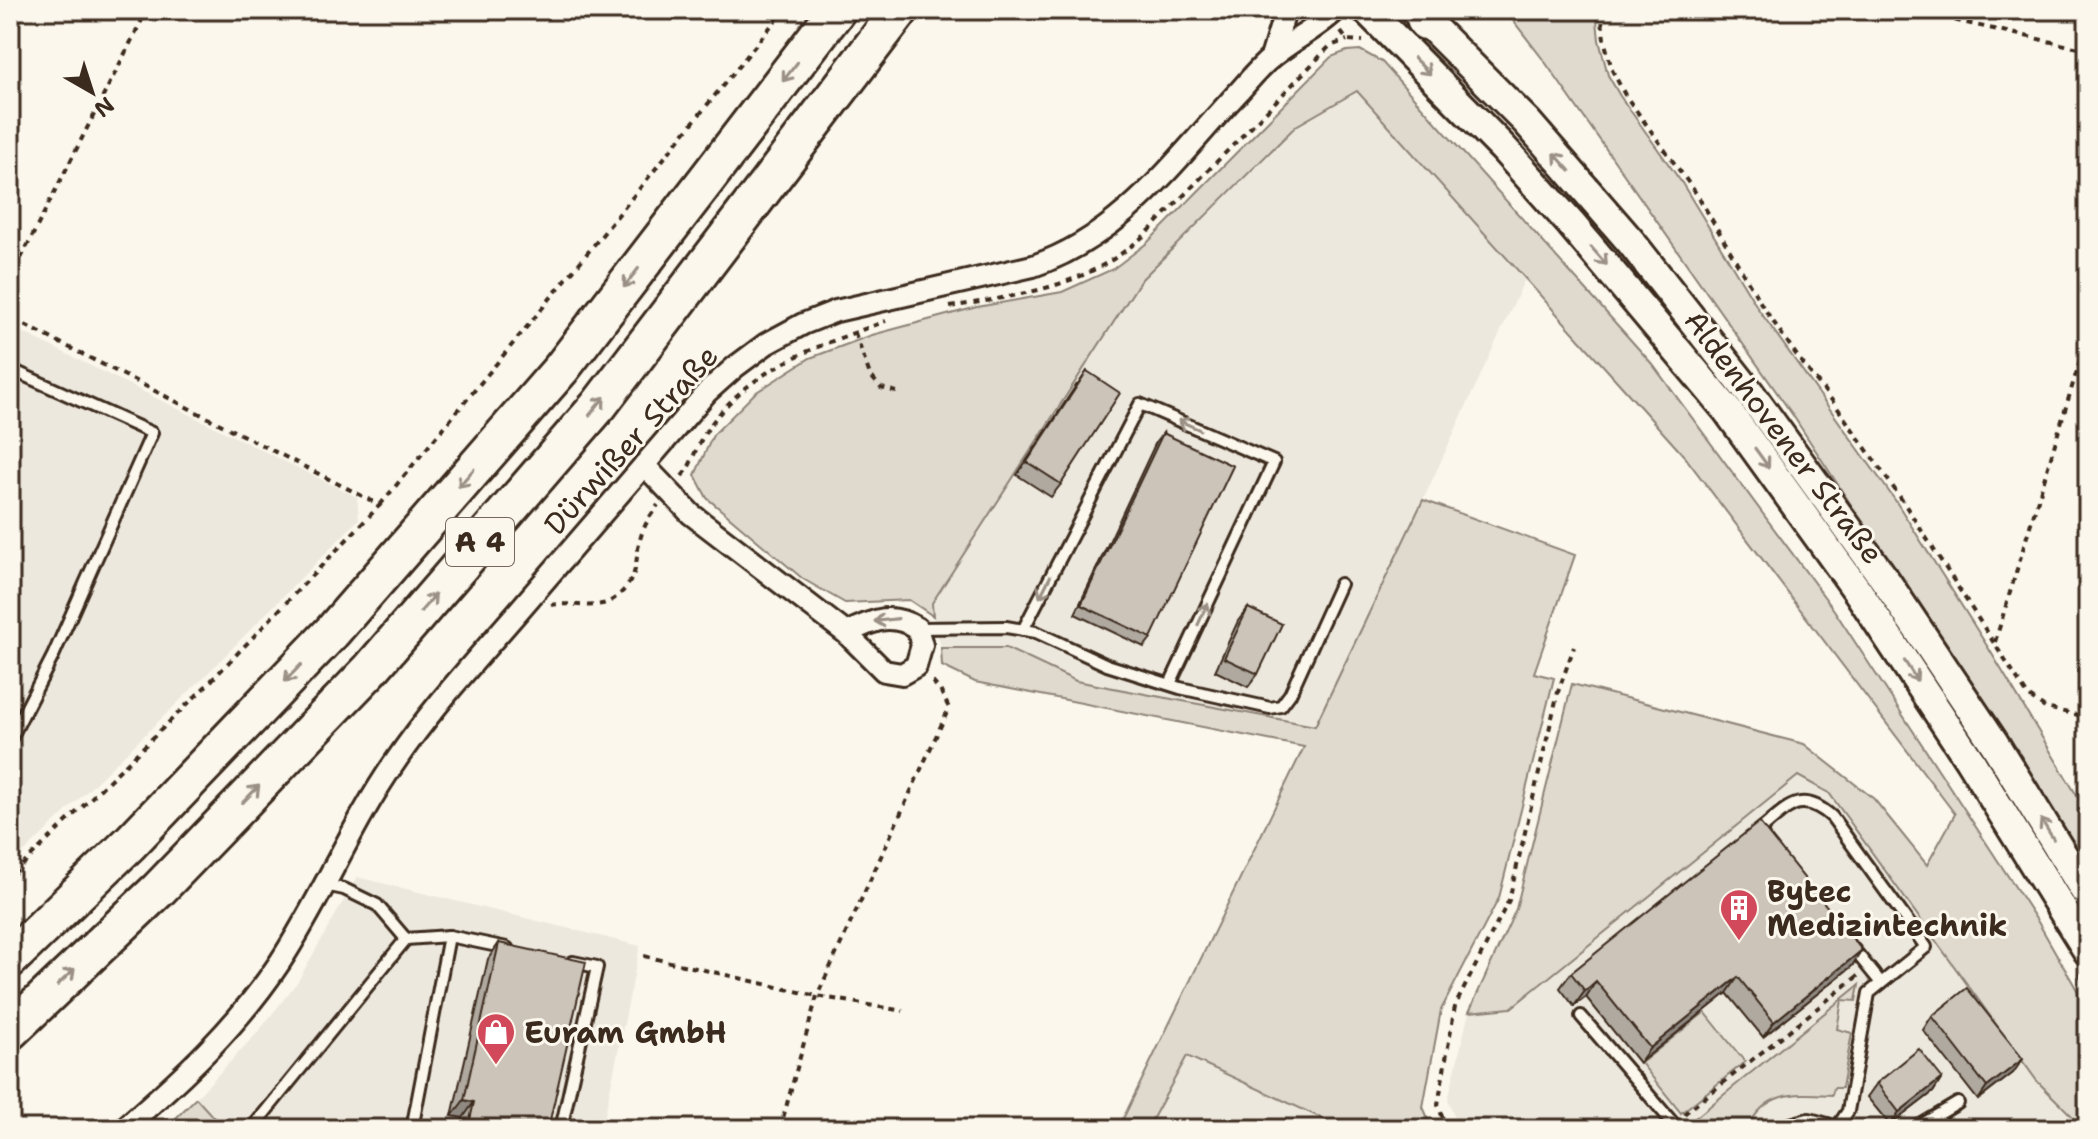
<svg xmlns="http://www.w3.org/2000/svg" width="2098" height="1139" font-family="'Shantell Sans',sans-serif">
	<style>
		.built { fill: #ede8dd }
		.green { fill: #dfd9ce; stroke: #8d8276; stroke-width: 2 }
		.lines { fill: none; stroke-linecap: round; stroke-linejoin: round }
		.service-casing { stroke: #3b2a1e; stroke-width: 16 }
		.minor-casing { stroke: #3b2a1e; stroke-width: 26 }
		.secondary-casing { stroke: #3b2a1e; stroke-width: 34 }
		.motorway-casing { stroke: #3b2a1e; stroke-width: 42 }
		.path { stroke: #3b2a1e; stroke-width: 4; stroke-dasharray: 6 6; stroke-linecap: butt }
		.service { stroke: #fbf7ec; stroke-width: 10 }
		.minor { stroke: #fbf7ec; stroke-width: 20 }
		.secondary { stroke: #fbf7ec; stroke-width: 28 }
		.motorway { stroke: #fbf7ec; stroke-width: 36 }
		.wall { fill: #afa99f; stroke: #3b2a1e; stroke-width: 2 }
		.shaded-wall { fill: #8f8982; stroke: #3b2a1e; stroke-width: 2 }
		.building { fill: #ccc4b9; stroke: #3b2a1e; stroke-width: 2 }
		.oneway { stroke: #9b9085 }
		.labels { text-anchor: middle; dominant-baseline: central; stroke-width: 6; stroke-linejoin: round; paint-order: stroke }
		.shield { fill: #fbf7ec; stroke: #75685c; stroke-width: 2 }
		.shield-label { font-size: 28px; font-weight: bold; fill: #3b2a1e }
		.street-label { font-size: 30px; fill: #3b2a1e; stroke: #fbf7ec }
		.poi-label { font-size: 30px; font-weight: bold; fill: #3b2a1e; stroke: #fbf7ec; text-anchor: start }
	</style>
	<rect width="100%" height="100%" fill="#fbf7ec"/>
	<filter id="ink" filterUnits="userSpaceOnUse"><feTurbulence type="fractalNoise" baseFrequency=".0125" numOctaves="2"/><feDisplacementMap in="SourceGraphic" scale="16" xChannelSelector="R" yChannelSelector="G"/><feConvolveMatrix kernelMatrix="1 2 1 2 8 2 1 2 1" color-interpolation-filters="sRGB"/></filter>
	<g filter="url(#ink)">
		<g class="built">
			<polygon points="1357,91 1530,268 1423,500 1315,726 1076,681 1006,648 941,648 933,616 932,603 1141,280 1296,126"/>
			<polygon points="10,326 357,497 359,519 202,679 10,866"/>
			<polygon points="1798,776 1829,793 2037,1081 2085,1129 1459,1129 1448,1100 1469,1012 1511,1008"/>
			<polygon points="357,877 640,946 602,1129 213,1129 215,1119 196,1098 259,1031 298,981"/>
			<polygon points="1186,1056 1331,1122 1327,1129 1147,1129"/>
		</g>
		<g class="green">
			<polygon points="1505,10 1596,10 1599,40 1608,75 1620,96 1682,183 1759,310 1895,500 1989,649 2088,814 2088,870 1792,414 1545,62"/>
			<polygon points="1360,50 1382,62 1653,365 1834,610 2038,922 2088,1009 2088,1129 2085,1129 2037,1081 1829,793 1798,776 1511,1008 1469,1012 1516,909 1572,684 1804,744 1874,799 1927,865 1955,814 1685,457 1357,91 1296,126 1141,280 932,603 933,616 909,600 845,603 803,579 707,498 695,475 713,435 755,393 810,358 872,335 977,307 1062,292 1113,269 1147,243 1331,57 1347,51"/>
			<polygon points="1423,500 1575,555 1534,673 1554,678 1499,898 1441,1010 1423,1107 1433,1129 1327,1129 1330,1122 1187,1056 1147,1129 1118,1129 1304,747 975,682 942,666 941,648 1006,648 1076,681 1315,726"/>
			<path d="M 1859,985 L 1856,1001 L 1842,1000 L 1837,1029 L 1852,1033 L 1842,1088 L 1834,1088 L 1832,1095 C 1795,1093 1766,1090 1747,1129 L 1695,1129 L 1689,1123 Z"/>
			<polygon points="1705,1012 1745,1062 1681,1113 1641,1063"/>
			<polygon points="196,1098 215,1119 213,1129 165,1129"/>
		</g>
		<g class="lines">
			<defs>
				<g id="service">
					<polyline points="10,369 152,433 53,656 10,740"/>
					<polyline points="917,628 1006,627 1036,632 1107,665 1180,688 1270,708 1281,706 1290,694 1340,584"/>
					<polyline points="1023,630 1140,404 1274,462 1170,684"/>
					<path d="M 1763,836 L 1759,831 C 1786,809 1800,788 1832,817 L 1926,947 L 1869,993 L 1848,1111 L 1836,1129"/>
					<polyline points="325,885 344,889 377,905 406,939 449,936 507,948"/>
					<polyline points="1851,946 1881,983"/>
					<polyline points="1581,1016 1678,1129"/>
					<polyline points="256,1129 257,1122 406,939"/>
					<polyline points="412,1129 449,936"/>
					<polyline points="561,1129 597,967 573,962"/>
					<polyline points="1914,1129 1958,1103"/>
				</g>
				<g id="minor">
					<polyline points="1271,58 1284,15 1288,10"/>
					<path d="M 644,465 L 691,514 L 846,633 L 884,671 L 902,674 L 916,666 L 922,645 L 917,628 C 890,611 873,621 846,633"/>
					<path d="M 123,1129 C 182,1078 237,1027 280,962 C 322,898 351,825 395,762 C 432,707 478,658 521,608 C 583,536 645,464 707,392 L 735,367 L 766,344 L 803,324 L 836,311 L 1033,266 C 1120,237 1173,163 1233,98 C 1246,85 1257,69 1271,58 C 1292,40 1317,29 1336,10"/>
					<polyline points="1791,1129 1809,1124 1827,1129"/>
				</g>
				<g id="secondary">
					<polyline points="1367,10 1503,148 1571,224 1727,410 1859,593 1969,759 2088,951"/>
					<polyline points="1415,10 1527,122 1631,242 1749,392 1883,577 1994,743 2088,896"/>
				</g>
				<g id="motorway">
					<polyline points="1423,10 1426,21"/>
					<polyline points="10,959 129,844 332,632 561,369 837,10"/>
					<polyline points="10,1031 158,890 370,670 599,405 900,10"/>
				</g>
			</defs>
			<use href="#service" class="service-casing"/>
			<use href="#minor" class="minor-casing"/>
			<use href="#secondary" class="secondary-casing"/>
			<use href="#motorway" class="motorway-casing"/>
			<g class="path">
				<polyline points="1601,10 1604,39 1612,70 1625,95 1698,196 1763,307 1800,360 1834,403 1900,497 2028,696 2045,708 2088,717"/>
				<polyline points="1908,10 2088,50"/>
				<polyline points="1341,32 1347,40 1363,41"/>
				<polyline points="10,280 147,10"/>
				<path d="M 950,307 C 1003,298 1063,290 1110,261 C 1122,254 1134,244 1145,235 L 1330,46 L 1347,40"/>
				<polyline points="10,309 13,319 380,505 207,685 10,877"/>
				<polyline points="855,333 870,375 881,388 897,392"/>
				<path d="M 682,476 C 692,465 692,457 699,444 C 704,434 712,422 720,413 C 762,363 827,343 886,321"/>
				<polyline points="380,505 572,272 784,10"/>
				<path d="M 551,605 C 567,602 586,608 602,604 C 617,601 632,584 635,569 C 637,561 637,552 639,544 C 642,529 649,517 658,505"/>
				<polyline points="1995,642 2088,334"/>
				<polyline points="644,956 817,996 903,1011"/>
				<polyline points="2079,973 2088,988"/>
				<polyline points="1684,1114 1859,975"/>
				<polyline points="780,1129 817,996 949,708 940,690 930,679"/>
				<polyline points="1447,1129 1438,1105 1455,1006 1509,900 1558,692 1574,647"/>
			</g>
			<use href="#service" class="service"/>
			<use href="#minor" class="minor"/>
			<use href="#secondary" class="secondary"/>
			<use href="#motorway" class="motorway"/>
		</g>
		<g class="wall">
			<polygon points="1077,384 1061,484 1051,497 1017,475"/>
			<polygon points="1163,433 1151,638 1144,647 1075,614 1156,442"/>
			<polygon points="1248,608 1258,674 1248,687 1215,671 1238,621"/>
			<polygon points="499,943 548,1129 460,1129 463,1118 452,1116 488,959"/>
			<polygon points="1852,966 1763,1037 1727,993 1639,1063 1586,997 1574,1006 1560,988 1571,973"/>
			<polygon points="1932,1016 2013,1073 1978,1100 1923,1030"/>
			<polygon points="1942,1078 1933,1092 1890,1125 1867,1097 1877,1083"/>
		</g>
		<g class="shaded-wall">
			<polygon points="1862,950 1852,966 1763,1037 1774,1022"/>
			<polygon points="1738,977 1727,993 1639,1063 1650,1048"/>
			<polygon points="1596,981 1586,997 1574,1006 1585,991"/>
			<polygon points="2023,1059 2013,1073 1978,1100 1987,1087"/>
			<polygon points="1942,1078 1933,1092 1890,1125 1899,1112"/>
			<polygon points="464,1100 474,1102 463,1118 452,1116"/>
		</g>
		<g class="building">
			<polygon points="1087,371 1120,393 1061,484 1027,462"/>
			<polygon points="1163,433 1233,466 1151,638 1081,605"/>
			<polygon points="1248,608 1282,624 1258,674 1224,658"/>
			<polygon points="1759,822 1862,950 1774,1022 1738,977 1650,1048 1596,981 1585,991 1571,973"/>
			<polygon points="499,943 586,962 548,1129 468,1129 474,1102 464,1100"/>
			<polygon points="1967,988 2023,1059 1987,1087 1932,1016"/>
			<polygon points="1919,1049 1942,1078 1899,1112 1877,1083"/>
		</g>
		<defs><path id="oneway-shaft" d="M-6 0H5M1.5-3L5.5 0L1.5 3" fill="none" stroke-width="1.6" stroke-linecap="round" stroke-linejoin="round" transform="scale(2)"/></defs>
		<g class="oneway">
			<use href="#oneway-shaft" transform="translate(1422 66) rotate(45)"/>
			<use href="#oneway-shaft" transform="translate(790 72) rotate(128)"/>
			<use href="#oneway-shaft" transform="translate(1562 162) rotate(-131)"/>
			<use href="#oneway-shaft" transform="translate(1599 256) rotate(49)"/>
			<use href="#oneway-shaft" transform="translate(631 278) rotate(128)"/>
			<use href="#oneway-shaft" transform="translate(597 406) rotate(-51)"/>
			<use href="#oneway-shaft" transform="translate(1189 425) rotate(-156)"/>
			<use href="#oneway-shaft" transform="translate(1762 458) rotate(54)"/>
			<use href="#oneway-shaft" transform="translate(466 478) rotate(131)"/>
			<use href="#oneway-shaft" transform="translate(1045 587) rotate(117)"/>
			<use href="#oneway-shaft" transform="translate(428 603) rotate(-49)"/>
			<use href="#oneway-shaft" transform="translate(1203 614) rotate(-65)"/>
			<use href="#oneway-shaft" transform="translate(886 620) rotate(173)"/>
			<use href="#oneway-shaft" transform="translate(1911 671) rotate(57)"/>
			<use href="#oneway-shaft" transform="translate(293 673) rotate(134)"/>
			<use href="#oneway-shaft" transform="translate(251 794) rotate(-46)"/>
			<use href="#oneway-shaft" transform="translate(2047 829) rotate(-122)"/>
			<use href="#oneway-shaft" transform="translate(66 977) rotate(-44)"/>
		</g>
	</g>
	<defs>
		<symbol id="building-pin" viewBox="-11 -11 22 30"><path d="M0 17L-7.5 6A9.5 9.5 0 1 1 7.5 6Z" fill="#d1495b" stroke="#fbf7ec"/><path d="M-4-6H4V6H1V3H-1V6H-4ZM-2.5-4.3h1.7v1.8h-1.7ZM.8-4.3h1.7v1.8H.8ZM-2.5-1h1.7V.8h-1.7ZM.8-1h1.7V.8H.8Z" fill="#fff"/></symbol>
		<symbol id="shop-pin" viewBox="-11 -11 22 30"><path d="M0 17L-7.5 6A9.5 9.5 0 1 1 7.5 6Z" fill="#d1495b" stroke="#fbf7ec"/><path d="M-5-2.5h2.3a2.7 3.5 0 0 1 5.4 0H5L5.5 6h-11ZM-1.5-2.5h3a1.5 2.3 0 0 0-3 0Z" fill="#fff"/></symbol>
	</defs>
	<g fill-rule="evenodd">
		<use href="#building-pin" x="1717" y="886" width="44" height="60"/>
		<use href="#shop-pin" x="474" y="1010" width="44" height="60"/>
	</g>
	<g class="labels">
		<rect class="shield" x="446" y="518" width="68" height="48" rx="6"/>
		<g class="shield-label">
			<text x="480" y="542">A 4</text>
		</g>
		<g class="street-label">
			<text transform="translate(1784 437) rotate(53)">Aldenhovener Straße</text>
			<text transform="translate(631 440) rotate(-48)">Dürwißer Straße</text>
		</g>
		<g class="poi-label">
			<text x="1767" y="891">Bytec<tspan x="1767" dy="34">Medizintechnik</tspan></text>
			<text x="524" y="1032">Euram GmbH</text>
		</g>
	</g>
	<rect width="2098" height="1139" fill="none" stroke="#fbf7ec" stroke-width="40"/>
	<rect x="20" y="20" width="2058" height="1099" fill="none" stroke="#3b2a1e" stroke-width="3" filter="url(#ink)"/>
	<g transform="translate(92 92) rotate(141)" stroke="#fbf7ec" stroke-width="6" paint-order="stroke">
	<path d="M0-6L14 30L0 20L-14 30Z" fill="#3b2a1e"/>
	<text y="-12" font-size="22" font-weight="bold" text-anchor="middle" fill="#3b2a1e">N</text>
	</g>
</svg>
